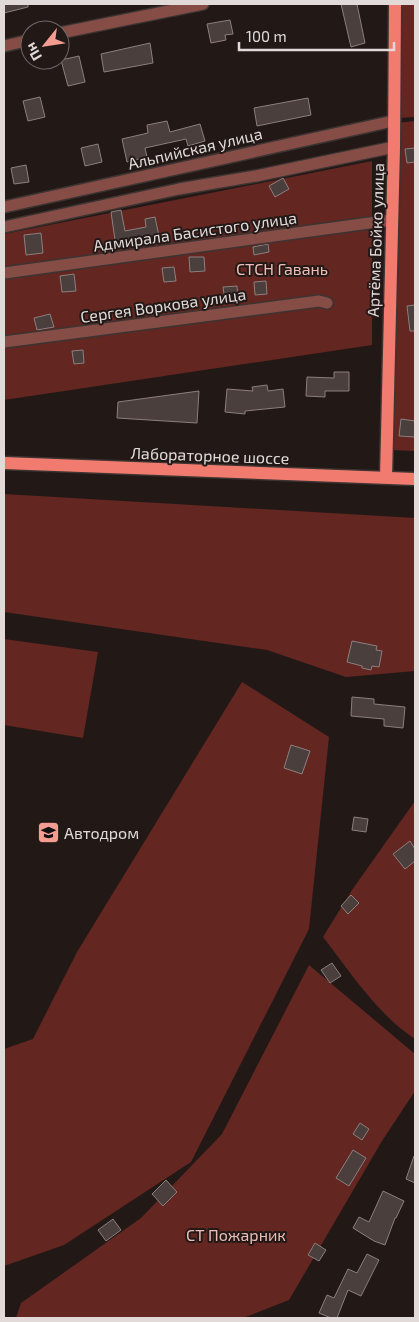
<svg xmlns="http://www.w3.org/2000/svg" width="419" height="1322" font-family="'Exo 2',sans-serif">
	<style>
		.green { fill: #632621 }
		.building { fill: #4a3f3d; stroke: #8c7f7d }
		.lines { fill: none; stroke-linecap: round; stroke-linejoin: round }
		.minor-casing { stroke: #3d3432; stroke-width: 14 }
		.major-casing { stroke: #3d3432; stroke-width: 15 }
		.minor { stroke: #864d46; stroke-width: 11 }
		.major { stroke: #f27b6f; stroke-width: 12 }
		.labels { text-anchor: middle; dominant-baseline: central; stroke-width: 4; stroke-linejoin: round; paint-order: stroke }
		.street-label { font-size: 16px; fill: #e1dad9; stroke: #221917 }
		.park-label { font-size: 16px; fill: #efbdb7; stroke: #221917 }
		.poi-label { font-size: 16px; fill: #e1dad9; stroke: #221917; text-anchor: start }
	</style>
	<rect width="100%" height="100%" fill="#221917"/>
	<g class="green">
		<polygon points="399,4 415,4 415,117 397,118"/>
		<polygon points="415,121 415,451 390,450 396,123"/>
		<polygon points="372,161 372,345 4,400 4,234"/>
		<polygon points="4,494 415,518 415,671 346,677 267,650 4,612"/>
		<polygon points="4,639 98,652 83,738 4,725"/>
		<polygon points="242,682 329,737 309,929 191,1162 64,1245 4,1266 4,1049 33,1039 77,952"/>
		<path d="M 415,801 L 415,1039 C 377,1014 351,973 323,937 L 352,890 Z"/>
		<polygon points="309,965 415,1054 415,1091 382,1141 289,1300 243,1318 16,1318 21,1303 141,1218 222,1134"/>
	</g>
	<g class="building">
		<polygon points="4,4 28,4 28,7 4,13"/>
		<polygon points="341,4 357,4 365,43 351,47"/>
		<polygon points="230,20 233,34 225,35 226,40 211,43 207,24"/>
		<polygon points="150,43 153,63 104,72 101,54"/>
		<polygon points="79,56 85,82 68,86 61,60"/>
		<polygon points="40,97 45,117 28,121 23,101"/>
		<polygon points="308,98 311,115 257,126 254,108"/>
		<polygon points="167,121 170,132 200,124 205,141 188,146 186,139 145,148 147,157 127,162 122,139 148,133 147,125"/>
		<polygon points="98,144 102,162 85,166 81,148"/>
		<polygon points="415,148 415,162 407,163 405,149"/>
		<polygon points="26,165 29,182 14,184 11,168"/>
		<polygon points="283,178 289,189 275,197 269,186"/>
		<polygon points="121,210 125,231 146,227 145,219 155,217 159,236 132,241 132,246 116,247 111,212"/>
		<polygon points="41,233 43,253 26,255 24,235"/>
		<polygon points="268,244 269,252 254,255 253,247"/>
		<polygon points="189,257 204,257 205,271 190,272"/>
		<polygon points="174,267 176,281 164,282 162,268"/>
		<polygon points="74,274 76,291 62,292 60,276"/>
		<polygon points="266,281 267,294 255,295 254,282"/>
		<polygon points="237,286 238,300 225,301 223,287"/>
		<polygon points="415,305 415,331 410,331 407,306"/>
		<polygon points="50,314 54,327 37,330 34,318"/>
		<polygon points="83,350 84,363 74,364 72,351"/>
		<polygon points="334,372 349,372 349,391 325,391 325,397 306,396 307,377 334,378"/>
		<polygon points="267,385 268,391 283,389 285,407 245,411 245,414 225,412 227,389 253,391 252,387"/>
		<polygon points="199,391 197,423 117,418 118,402"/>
		<polygon points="401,419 415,421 415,437 399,436"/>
		<polygon points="352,641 377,646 376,650 382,651 379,667 372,666 371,670 362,668 362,666 347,662"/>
		<polygon points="352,697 374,699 374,704 405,707 403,728 384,726 384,719 351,716"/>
		<polygon points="291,745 310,751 302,774 284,768"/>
		<polygon points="354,817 368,819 366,832 352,830"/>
		<polygon points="410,841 415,849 415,861 405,869 393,854"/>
		<polygon points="351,895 359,903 348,914 341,906"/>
		<polygon points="332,963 341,976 330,983 321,970"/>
		<polygon points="360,1123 369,1129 362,1140 353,1134"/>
		<polygon points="353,1150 366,1158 349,1186 336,1178"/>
		<polygon points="414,1156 415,1156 415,1183 406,1179"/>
		<polygon points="166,1180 177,1192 163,1206 152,1194"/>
		<polygon points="383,1191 404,1201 396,1218 395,1218 385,1245 374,1241 353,1228 359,1217 369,1222"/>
		<polygon points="113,1219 121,1230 106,1241 98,1230"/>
		<polygon points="315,1243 326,1250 319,1261 308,1255"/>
		<polygon points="367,1254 379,1260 361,1296 348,1290 337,1318 331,1318 319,1313 327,1295 334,1298 348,1269 357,1273"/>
	</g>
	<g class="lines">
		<defs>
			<g id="minor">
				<polyline points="60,33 203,4"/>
				<polyline points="4,46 30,40"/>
				<polyline points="4,207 393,121"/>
				<polyline points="4,227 179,189 256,176 394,147"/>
				<polyline points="4,273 391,220"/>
				<polyline points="4,342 319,301 327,303"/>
			</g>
			<g id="major">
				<polyline points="4,463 415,479"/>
				<polyline points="386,477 394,147 395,4"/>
			</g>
		</defs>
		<use href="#minor" class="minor-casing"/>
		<use href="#major" class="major-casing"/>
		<use href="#minor" class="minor"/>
		<use href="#major" class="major"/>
	</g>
	<defs>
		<symbol id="university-square" viewBox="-11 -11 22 22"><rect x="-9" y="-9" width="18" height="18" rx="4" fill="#f59c91" stroke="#221917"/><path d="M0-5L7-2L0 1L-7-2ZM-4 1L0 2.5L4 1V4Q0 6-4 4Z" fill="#111"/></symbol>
	</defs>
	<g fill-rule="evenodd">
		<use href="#university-square" x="36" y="820" width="25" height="25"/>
	</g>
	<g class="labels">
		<g class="street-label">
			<text transform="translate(195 148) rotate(-13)">Альпийская улица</text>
			<text transform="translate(195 231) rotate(-8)">Адмирала Басистого улица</text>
			<text transform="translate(375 240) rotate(-88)">Артёма Бойко улица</text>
			<text transform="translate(163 305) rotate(-8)">Сергея Воркова улица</text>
			<text transform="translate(210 455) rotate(2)">Лабораторное шоссе</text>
		</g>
		<g class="park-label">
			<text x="282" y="268">СТСН Гавань</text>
			<text x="236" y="1234">СТ Пожарник</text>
		</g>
		<g class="poi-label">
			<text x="64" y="832">Автодром</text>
		</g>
	</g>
	<rect width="419" height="1322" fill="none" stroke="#e1dad9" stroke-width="10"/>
	<g transform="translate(45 45) rotate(240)"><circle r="24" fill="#221917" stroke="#6e6665"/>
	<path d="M0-4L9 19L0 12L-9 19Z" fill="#f59c91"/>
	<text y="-8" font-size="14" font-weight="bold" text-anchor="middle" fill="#e1dad9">Пн</text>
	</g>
	<path d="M239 42v8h155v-8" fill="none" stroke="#e1dad9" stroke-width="2.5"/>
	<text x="246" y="42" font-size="15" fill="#e1dad9" stroke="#221917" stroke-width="4" paint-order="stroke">100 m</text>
</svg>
